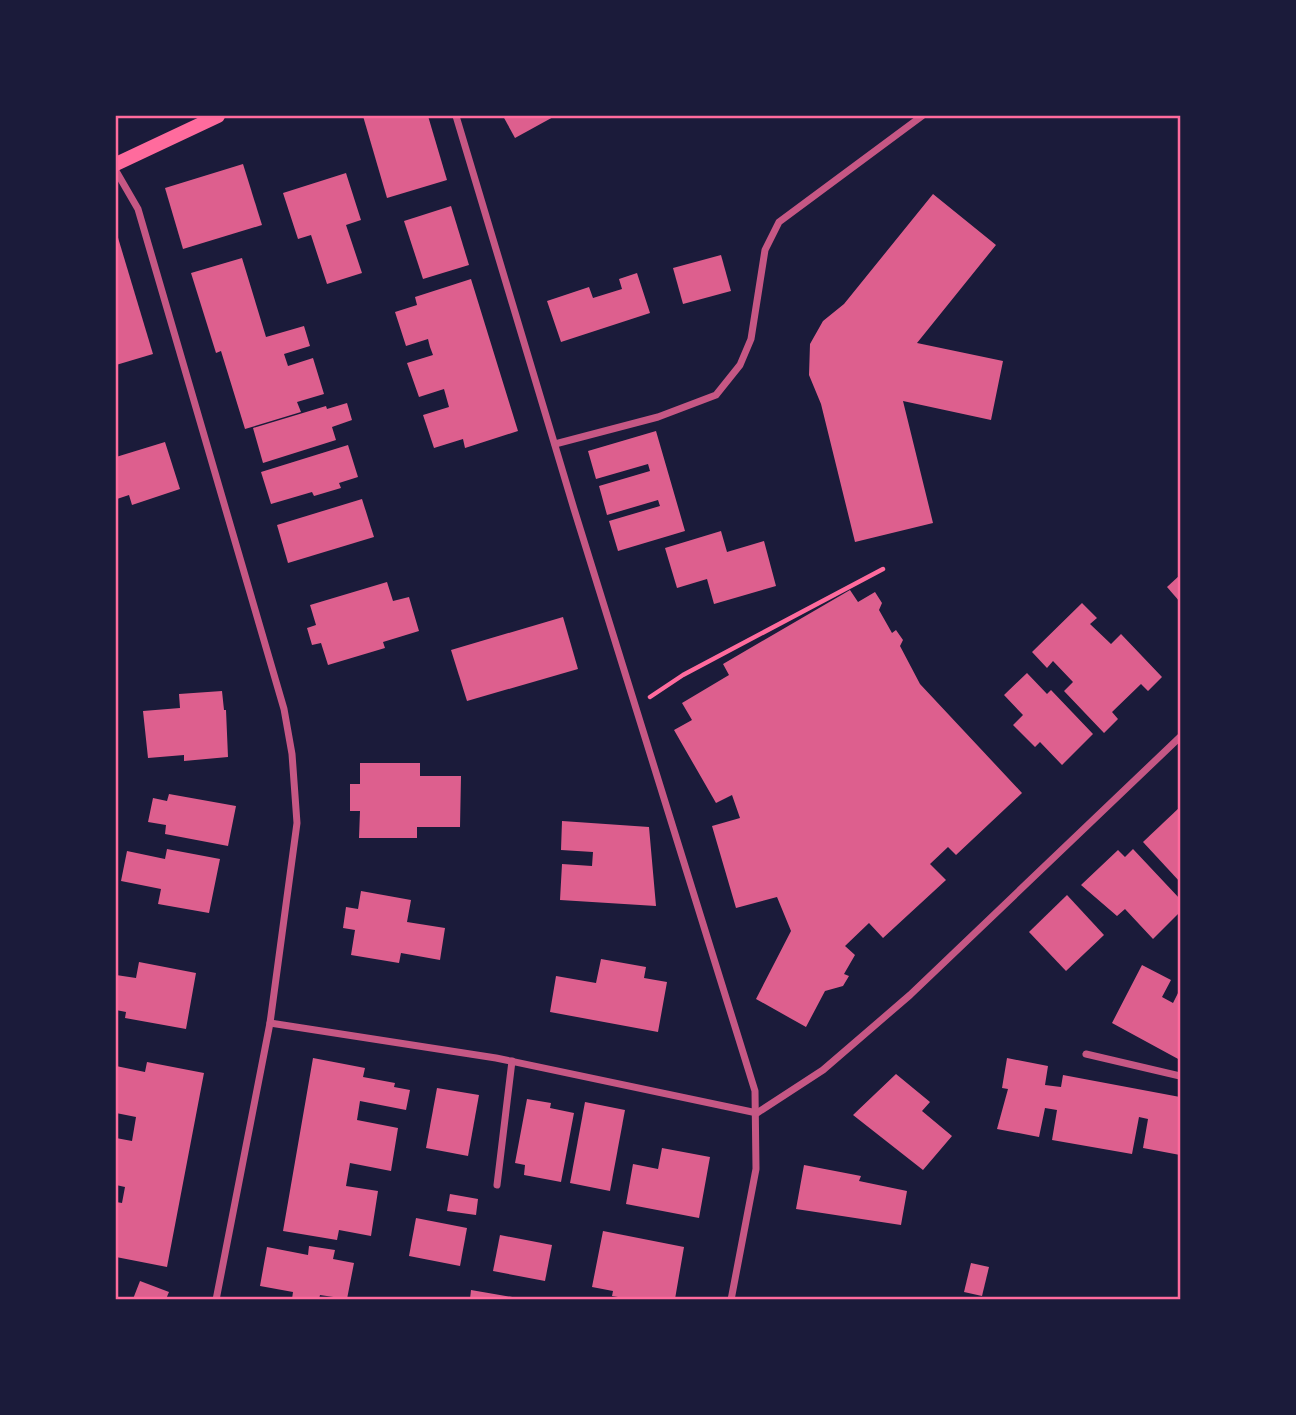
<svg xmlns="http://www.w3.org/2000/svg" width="1296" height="1415" font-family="'Exo 2',sans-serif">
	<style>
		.building { fill: #dd5f8e }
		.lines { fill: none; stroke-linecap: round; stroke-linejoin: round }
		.path { stroke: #ff6b9d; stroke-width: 4.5 }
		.minor { stroke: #c65784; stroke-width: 7 }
		.secondary { stroke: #ff6b9d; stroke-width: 14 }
		.neatline { fill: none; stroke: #ff6b9d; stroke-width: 2.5 }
	</style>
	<rect width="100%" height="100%" fill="#1b1b3a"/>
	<g class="building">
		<polygon points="363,116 428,116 447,180 387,198"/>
		<polygon points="503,116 555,116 515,138"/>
		<polygon points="243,164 262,225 183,249 165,188"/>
		<polygon points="346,173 361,220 346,225 362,273 327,284 311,235 298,239 283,193"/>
		<polygon points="933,194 996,245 917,343 1003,361 991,420 903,401 933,523 855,542 821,404 809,375 810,344 823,321 844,304"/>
		<polygon points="451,206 469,265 423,279 404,221"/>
		<polygon points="116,231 153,354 116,365"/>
		<polygon points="721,255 731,291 683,304 673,268"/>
		<polygon points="242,258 266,337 304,326 310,346 284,354 288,366 313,358 324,394 297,402 301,412 245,429 221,351 216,353 191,273"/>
		<polygon points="637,273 650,313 561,342 547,301 589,287 593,298 622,289 619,279"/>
		<polygon points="471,279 518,431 465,448 463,439 434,448 423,415 449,407 444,389 419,397 407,363 433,355 430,347 428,339 406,346 395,312 417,305 415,297"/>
		<polygon points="347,403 352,420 332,427 336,440 263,463 253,428 326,406 327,409"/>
		<polygon points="656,431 685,531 618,551 609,521 660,506 658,500 607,515 599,486 650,471 648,464 596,479 588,451"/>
		<polygon points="165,442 180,489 132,505 129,495 117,499 116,457"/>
		<polygon points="348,445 358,477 339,483 341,488 314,496 312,492 271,504 261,472"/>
		<polygon points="362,499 374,537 288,563 277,525"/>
		<polygon points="721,531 727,552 764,541 776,586 714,604 707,579 677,588 665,548"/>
		<polygon points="1180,575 1180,602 1167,587"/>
		<polygon points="387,582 393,601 409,597 419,631 383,642 385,648 328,665 321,643 312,645 307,628 316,625 310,605"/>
		<polygon points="850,590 858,602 875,592 882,603 879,610 892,633 896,630 903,640 900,646 920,684 1022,793 956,855 948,847 930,864 946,880 883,938 869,923 845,946 855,955 844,974 849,976 843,986 825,991 806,1027 756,999 791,931 777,897 736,908 712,826 740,818 732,795 716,803 674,730 692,720 682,703 729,675 723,664"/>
		<polygon points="1082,603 1097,618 1090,624 1111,644 1121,634 1162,677 1148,691 1141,684 1112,712 1118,719 1104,733 1064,691 1073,682 1053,661 1047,668 1032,652"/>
		<polygon points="563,617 578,669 467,701 451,650"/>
		<polygon points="1027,673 1047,694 1051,690 1093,734 1062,765 1040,742 1035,747 1013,725 1023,715 1004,695"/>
		<polygon points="222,691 224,710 226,710 228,757 184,761 184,755 148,758 143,711 180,708 179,694"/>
		<polygon points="360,763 420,763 420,776 461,776 460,827 417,827 417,838 359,838 360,811 350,811 350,784 360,784"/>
		<polygon points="169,794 236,806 228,846 165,834 166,825 148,822 153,798 167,801"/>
		<polygon points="1180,807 1180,882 1143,842"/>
		<polygon points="562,821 649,827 656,906 560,900 562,864 592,866 593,852 561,850"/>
		<polygon points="167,849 220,859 209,913 158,904 161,889 121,881 127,851 165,859"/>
		<polygon points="1133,849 1180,899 1180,912 1153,939 1125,909 1117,916 1081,885 1118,850 1125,857"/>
		<polygon points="361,891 411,900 407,922 445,928 440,960 401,953 399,963 351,955 355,930 343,928 346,907 358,909"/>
		<polygon points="1067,895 1104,935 1066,971 1029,932"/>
		<polygon points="601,959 646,967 644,978 667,982 658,1032 550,1012 556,976 596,983"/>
		<polygon points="139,962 196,973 186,1029 125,1018 126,1012 116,1010 116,975 136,978"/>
		<polygon points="1142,965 1171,980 1162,997 1173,1003 1180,989 1180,1060 1112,1023"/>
		<polygon points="313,1058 365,1068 363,1077 395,1083 394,1087 410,1090 406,1110 360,1101 357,1120 398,1128 391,1171 350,1163 346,1186 378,1191 371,1236 339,1230 337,1240 283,1231"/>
		<polygon points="1007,1058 1048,1066 1045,1085 1061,1087 1063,1075 1180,1097 1180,1155 1143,1148 1148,1119 1139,1117 1132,1154 1052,1140 1057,1110 1045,1108 1039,1137 997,1129 1008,1089 1002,1088"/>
		<polygon points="147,1062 204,1073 167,1267 116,1257 116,1202 122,1203 125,1187 116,1185 116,1138 132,1141 136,1117 116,1113 116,1066 145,1072"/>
		<polygon points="896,1074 930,1102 922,1111 952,1136 923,1170 853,1115"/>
		<polygon points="437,1088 479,1095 468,1156 426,1148"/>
		<polygon points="527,1099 551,1103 550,1108 574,1113 561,1182 524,1175 525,1165 515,1163"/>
		<polygon points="585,1102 625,1110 610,1191 570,1183"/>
		<polygon points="662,1148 710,1157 699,1218 626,1204 633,1164 658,1169"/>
		<polygon points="804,1165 861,1176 859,1181 907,1191 901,1225 796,1209"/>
		<polygon points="450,1194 478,1199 476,1215 447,1211"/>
		<polygon points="416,1218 467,1228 460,1266 409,1256"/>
		<polygon points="603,1231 684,1247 675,1299 630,1299 612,1296 613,1291 592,1287"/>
		<polygon points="500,1235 552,1245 545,1281 493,1271"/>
		<polygon points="309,1246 335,1250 333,1259 354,1263 347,1299 320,1295 319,1299 292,1299 293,1292 260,1286 267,1247 308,1255"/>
		<polygon points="971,1263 989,1267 982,1296 964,1292"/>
		<polygon points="140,1281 169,1292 166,1299 133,1299"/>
		<polygon points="471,1290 518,1298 517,1299 470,1299"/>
	</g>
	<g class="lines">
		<polyline class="path" points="650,697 683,675 883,569"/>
		<g class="minor">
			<polyline points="456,116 574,509 755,1091 756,1169 731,1300"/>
			<polyline points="116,171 138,209 284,709 292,754 297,823 270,1023 216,1300"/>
			<polyline points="555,444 658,417 716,395 740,365 751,339 765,250 779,222 922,116"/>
			<polyline points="270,1023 496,1058 757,1113 823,1070 910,995 1180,737"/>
			<polyline points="1086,1054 1180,1076"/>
			<polyline points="497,1185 512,1061"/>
		</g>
		<polyline class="secondary" points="116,164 218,116"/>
	</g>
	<rect width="1296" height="1415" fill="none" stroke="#1b1b3a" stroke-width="234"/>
	<rect x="117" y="117" width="1062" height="1181" class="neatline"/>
</svg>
